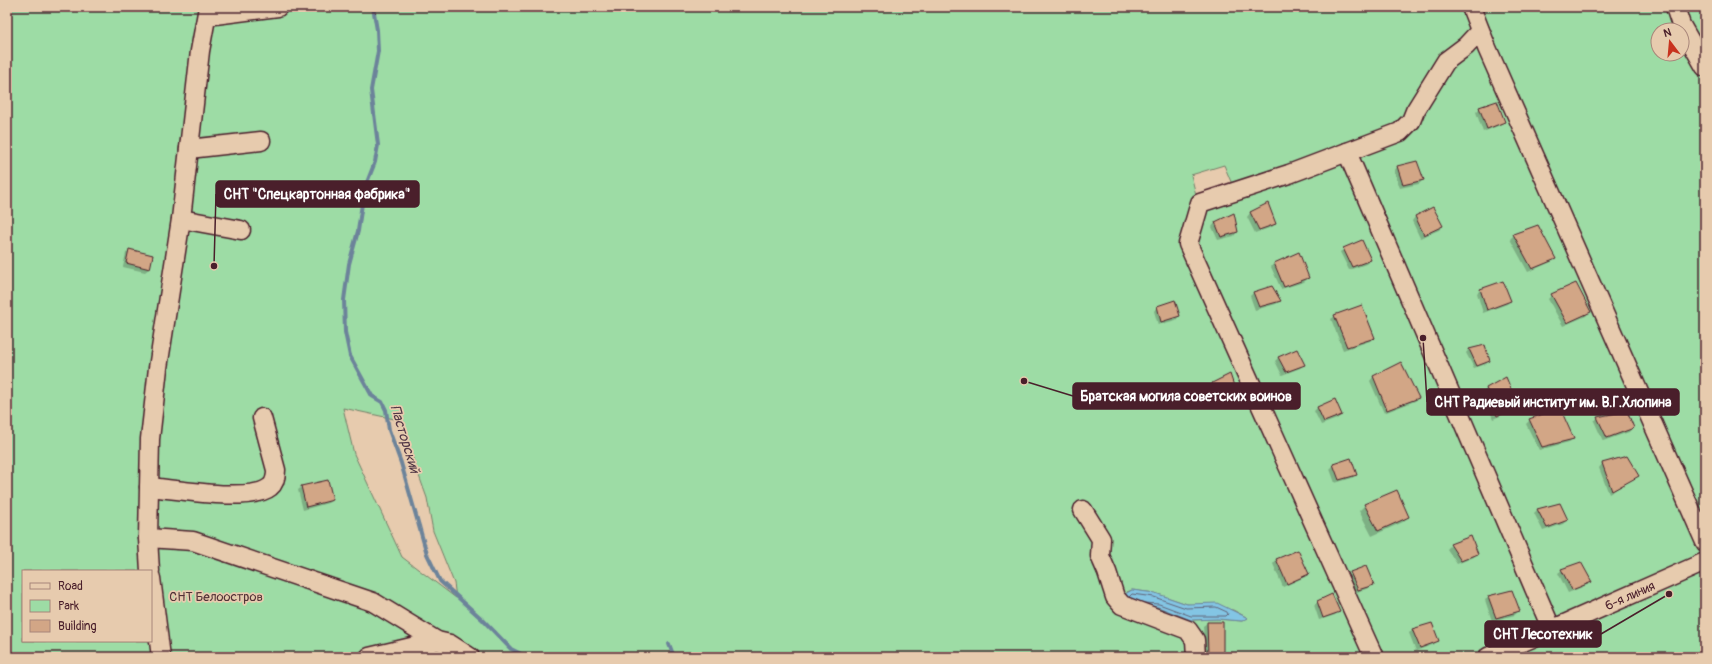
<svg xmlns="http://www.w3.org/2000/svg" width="1712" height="664" font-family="Pangolin,sans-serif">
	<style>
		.green { fill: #9ddca5; stroke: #747e68; fill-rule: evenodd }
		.water { fill: #83c5e4; stroke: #6c839a }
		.shadow { fill: #0003 }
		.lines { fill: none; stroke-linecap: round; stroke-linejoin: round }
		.shore { stroke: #616175; stroke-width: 1 }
		.stream { stroke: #6c839a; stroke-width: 4 }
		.building { fill: #d2a686; stroke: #4a1f2b }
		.minor-casing { stroke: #4a1f2b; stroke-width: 21 }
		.minor { stroke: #e7cbae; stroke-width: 18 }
		.labels { text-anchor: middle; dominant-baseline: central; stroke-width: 3.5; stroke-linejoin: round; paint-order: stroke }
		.street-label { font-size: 13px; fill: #4a1f2b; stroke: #e7cbae }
		.park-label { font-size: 13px; fill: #523237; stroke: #e7cbae }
		.water-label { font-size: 14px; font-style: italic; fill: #533847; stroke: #e7cbae }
		.leader { fill: none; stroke: #4a1f2b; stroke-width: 1.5 }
		.callout-dot { fill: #4a1f2b; stroke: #e7cbae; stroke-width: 1.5 }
		.callout { fill: #4a1f2b; stroke: #4a1f2b; stroke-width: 1.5 }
		.callout-label { font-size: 14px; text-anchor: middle; font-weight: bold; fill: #fff }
	</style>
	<rect width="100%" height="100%" fill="#e7cbae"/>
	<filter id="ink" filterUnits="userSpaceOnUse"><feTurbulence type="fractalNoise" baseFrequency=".025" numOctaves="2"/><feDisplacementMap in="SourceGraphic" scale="8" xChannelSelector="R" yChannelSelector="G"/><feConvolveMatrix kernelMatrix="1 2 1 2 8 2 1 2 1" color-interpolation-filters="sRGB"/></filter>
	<g filter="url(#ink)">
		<path class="green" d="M 7,7 L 1705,7 L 1705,657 L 7,657 ZM 1658,30 L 1682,30 L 1682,54 L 1658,54 ZM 1224,165 L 1234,189 L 1198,203 L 1191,175 ZM 343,408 L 399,420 L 427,498 L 433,531 L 454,583 L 456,598 L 402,557 L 354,454 ZM 23,571 L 151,571 L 151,641 L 23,641 ZM 1132,590 L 1155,593 L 1187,604 L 1233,610 L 1248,618 L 1242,621 L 1217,619 L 1191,620 L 1158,607 L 1139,606 L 1127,592 Z"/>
		<polygon class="water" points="1132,590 1155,593 1187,604 1217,603 1248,618 1242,621 1217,619 1191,620 1158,607 1139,606 1123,595"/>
		<g class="shadow">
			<polygon points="1480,108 1504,122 1500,125 1483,132 1476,112"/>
			<polygon points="1417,162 1423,180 1419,184 1400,188 1394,171 1397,167"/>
			<polygon points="1267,205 1275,224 1272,227 1255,233 1247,217 1250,213"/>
			<polygon points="1433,208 1442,226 1439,230 1420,238 1412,221 1415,217"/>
			<polygon points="1233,215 1237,232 1234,236 1218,240 1212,227 1215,223"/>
			<polygon points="1538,226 1554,259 1551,262 1528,272 1510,239 1514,235"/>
			<polygon points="1344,249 1370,260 1366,264 1349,270 1340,252"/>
			<polygon points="130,250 149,269 145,272 123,267 126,253"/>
			<polygon points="1274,263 1308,278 1304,282 1281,289 1271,267"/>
			<polygon points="1503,282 1510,301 1507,304 1483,313 1477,293 1480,290"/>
			<polygon points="1576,285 1589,312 1586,316 1563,326 1548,299 1552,295"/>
			<polygon points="1253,293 1280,301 1276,304 1255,310 1250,296"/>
			<polygon points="1175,301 1179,316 1176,320 1158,325 1154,311 1157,307"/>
			<polygon points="1335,316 1374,337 1370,341 1343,350 1331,319"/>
			<polygon points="1469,349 1489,360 1486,364 1474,368 1466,353"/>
			<polygon points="1297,350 1303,365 1300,368 1282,375 1275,361 1278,358"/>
			<polygon points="1401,363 1418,398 1415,401 1384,413 1370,381 1373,377"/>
			<polygon points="1229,376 1235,392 1232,395 1215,403 1209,388 1212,384"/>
			<polygon points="1487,388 1517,406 1514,410 1493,419 1483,392"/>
			<polygon points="1334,400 1341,415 1337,419 1321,425 1314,411 1317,408"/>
			<polygon points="1598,418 1632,428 1629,432 1603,441 1594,421"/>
			<polygon points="1530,420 1573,439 1569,442 1539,450 1526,424"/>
			<polygon points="1602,464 1637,476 1609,494 1599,468"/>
			<polygon points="1334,465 1356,474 1352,478 1335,483 1330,469"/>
			<polygon points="302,487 332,500 328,503 303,510 298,490"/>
			<polygon points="1396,491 1408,517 1403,522 1372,536 1359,511 1365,505"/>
			<polygon points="1559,504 1567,520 1563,524 1543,531 1534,513 1537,510"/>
			<polygon points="1471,537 1477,553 1474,557 1457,564 1447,549 1451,545"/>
			<polygon points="1297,552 1308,574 1305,577 1283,587 1273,564 1276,560"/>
			<polygon points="1562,570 1591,582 1587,585 1568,593 1558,573"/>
			<polygon points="1351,573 1372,585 1369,588 1354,593 1347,576"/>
			<polygon points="1489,597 1518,611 1515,615 1492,621 1485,600"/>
			<polygon points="1318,602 1339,611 1335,615 1319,620 1314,605"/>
			<polygon points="1207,623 1222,623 1222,657 1205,657 1203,626"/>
			<polygon points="1412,630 1437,640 1434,644 1416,651 1409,633"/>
		</g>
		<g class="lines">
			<polyline class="shore" points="1129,597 1132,594 1154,597 1186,608 1216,607 1227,612 1228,614 1226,616 1191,616 1159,604 1144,603"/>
			<g class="stream">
				<polyline points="373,7 377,30 378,51 371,90 378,145 375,162 364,190 358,231 349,264 344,300 345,332 350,356 372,396 382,402 386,410 389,430 401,463 427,554 440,581 483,620 511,649 527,657"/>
				<polyline points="669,644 674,657"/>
			</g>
		</g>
		<g class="building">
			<polygon points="1497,101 1505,122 1487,129 1479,107"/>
			<polygon points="1417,161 1424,180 1403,185 1397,166"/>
			<polygon points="1268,203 1276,224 1259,230 1250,212"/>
			<polygon points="1433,207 1443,226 1424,235 1415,216"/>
			<polygon points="1234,213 1238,232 1221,237 1215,222"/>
			<polygon points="1538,225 1556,259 1532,269 1513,234"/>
			<polygon points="1362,240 1371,260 1352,267 1343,248"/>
			<polygon points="129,249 153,255 150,269 126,263"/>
			<polygon points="1299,252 1309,278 1284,287 1274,263"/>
			<polygon points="1503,281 1511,301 1487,310 1480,289"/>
			<polygon points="1576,283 1591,312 1567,323 1551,294"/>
			<polygon points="1272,286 1281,301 1259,307 1253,292"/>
			<polygon points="1175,300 1180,316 1161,322 1157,306"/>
			<polygon points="1362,305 1375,338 1347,347 1334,315"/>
			<polygon points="1485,345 1490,361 1477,366 1469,349"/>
			<polygon points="1297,349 1305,365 1286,372 1278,357"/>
			<polygon points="1401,362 1419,398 1387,410 1373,376"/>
			<polygon points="1230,374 1236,392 1219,400 1212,383"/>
			<polygon points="1506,377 1518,406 1497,416 1486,388"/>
			<polygon points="1335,399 1342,415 1324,422 1317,407"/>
			<polygon points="1560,408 1574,439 1542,447 1529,419"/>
			<polygon points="1627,411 1634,428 1607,438 1597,417"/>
			<polygon points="1627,456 1639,476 1612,491 1602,463"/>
			<polygon points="1351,458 1357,475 1339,480 1333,464"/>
			<polygon points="328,480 333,500 306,507 301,486"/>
			<polygon points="1397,490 1409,517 1378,531 1364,504"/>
			<polygon points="1560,503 1568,520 1547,528 1537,509"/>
			<polygon points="1471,536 1478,554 1461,561 1450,544"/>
			<polygon points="1298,550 1309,574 1287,584 1276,559"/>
			<polygon points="1581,562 1592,582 1572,590 1561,569"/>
			<polygon points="1366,566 1374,585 1358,590 1350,572"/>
			<polygon points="1512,590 1520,611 1496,618 1488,596"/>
			<polygon points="1332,594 1340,612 1323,618 1317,601"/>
			<polygon points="1207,622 1223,622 1223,654 1208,654"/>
			<polygon points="1432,623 1439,641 1420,648 1412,629"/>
		</g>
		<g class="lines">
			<defs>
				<g id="minor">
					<polyline points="1471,7 1487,48 1705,542"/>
					<polyline points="1675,7 1681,25 1705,67"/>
					<polyline points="207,16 278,7"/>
					<polyline points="189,149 261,141"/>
					<polyline points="1347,152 1552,630"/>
					<polyline points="181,219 241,230"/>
					<path d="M 149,487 C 175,489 251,503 270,487 C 275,483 276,475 276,470 L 262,418"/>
					<polyline points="1083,510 1101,539 1100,556 1107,572 1115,597 1122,605 1188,630 1195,640 1196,657"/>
					<polyline points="148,538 193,541 373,602 437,641 450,644 470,657"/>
					<polyline points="150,571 148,538 150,439 158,368 181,219 200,51 208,7"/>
					<polyline points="151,578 161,657"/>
					<polyline points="369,657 437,641"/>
					<polyline points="1374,657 1188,244 1200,203 1289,174 1400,132 1411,121 1415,111 1446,61 1466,46 1480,31"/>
					<polyline points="1488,657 1560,626 1705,562"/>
				</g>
			</defs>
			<use href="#minor" class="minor-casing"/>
			<use href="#minor" class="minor"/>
		</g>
	</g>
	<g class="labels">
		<g class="street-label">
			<text transform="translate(1630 596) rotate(-24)">6-я линия</text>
		</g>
		<g class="park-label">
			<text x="216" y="597">СНТ Белоостров</text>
		</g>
		<g class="water-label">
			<text transform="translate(405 439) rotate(73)">Пасторский</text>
		</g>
	</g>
	<path class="leader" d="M214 266L216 194M1024 381L1073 396M1423 338L1427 402M1669 594L1601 634"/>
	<g class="callout-dot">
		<circle cx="214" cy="266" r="4"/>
		<circle cx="1024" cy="381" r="4"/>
		<circle cx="1423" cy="338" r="4"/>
		<circle cx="1669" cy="594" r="4"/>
	</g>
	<g class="callout">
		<rect x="216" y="181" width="203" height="26" rx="4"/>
		<rect x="1073" y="383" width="227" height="26" rx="4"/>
		<rect x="1427" y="389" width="252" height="26" rx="4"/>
		<rect x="1485" y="621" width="116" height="26" rx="4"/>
	</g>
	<g class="callout-label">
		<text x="317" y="199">СНТ "Спецкартонная фабрика"</text>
		<text x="1186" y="401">Братская могила советских воинов</text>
		<text x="1553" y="407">СНТ Радиевый институт им. В.Г.Хлопина</text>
		<text x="1543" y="639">СНТ Лесотехник</text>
	</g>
	<rect width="1712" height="664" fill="none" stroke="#e7cbae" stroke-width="24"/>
	<rect x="12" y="12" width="1688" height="640" fill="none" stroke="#4a1f2b" stroke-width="1.5" filter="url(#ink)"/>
	<rect x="22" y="570" width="130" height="72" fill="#e7cbae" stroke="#a8867a"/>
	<rect x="30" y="583" width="20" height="6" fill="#e7cbae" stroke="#a8867a"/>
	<text x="58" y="590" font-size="12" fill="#4a1f2b">Road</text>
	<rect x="30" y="600" width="20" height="12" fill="#9ddca5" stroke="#a8867a"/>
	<text x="58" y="610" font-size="12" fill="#4a1f2b">Park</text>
	<rect x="30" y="620" width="20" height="12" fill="#d2a686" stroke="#a8867a"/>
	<text x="58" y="630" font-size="12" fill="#4a1f2b">Building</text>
	<g transform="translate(1670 42) rotate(344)"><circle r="19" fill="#e7cbae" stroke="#a8867a"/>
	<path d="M0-3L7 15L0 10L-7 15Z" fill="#c8321e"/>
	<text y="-6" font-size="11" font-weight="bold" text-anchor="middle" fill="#4a1f2b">N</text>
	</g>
</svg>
